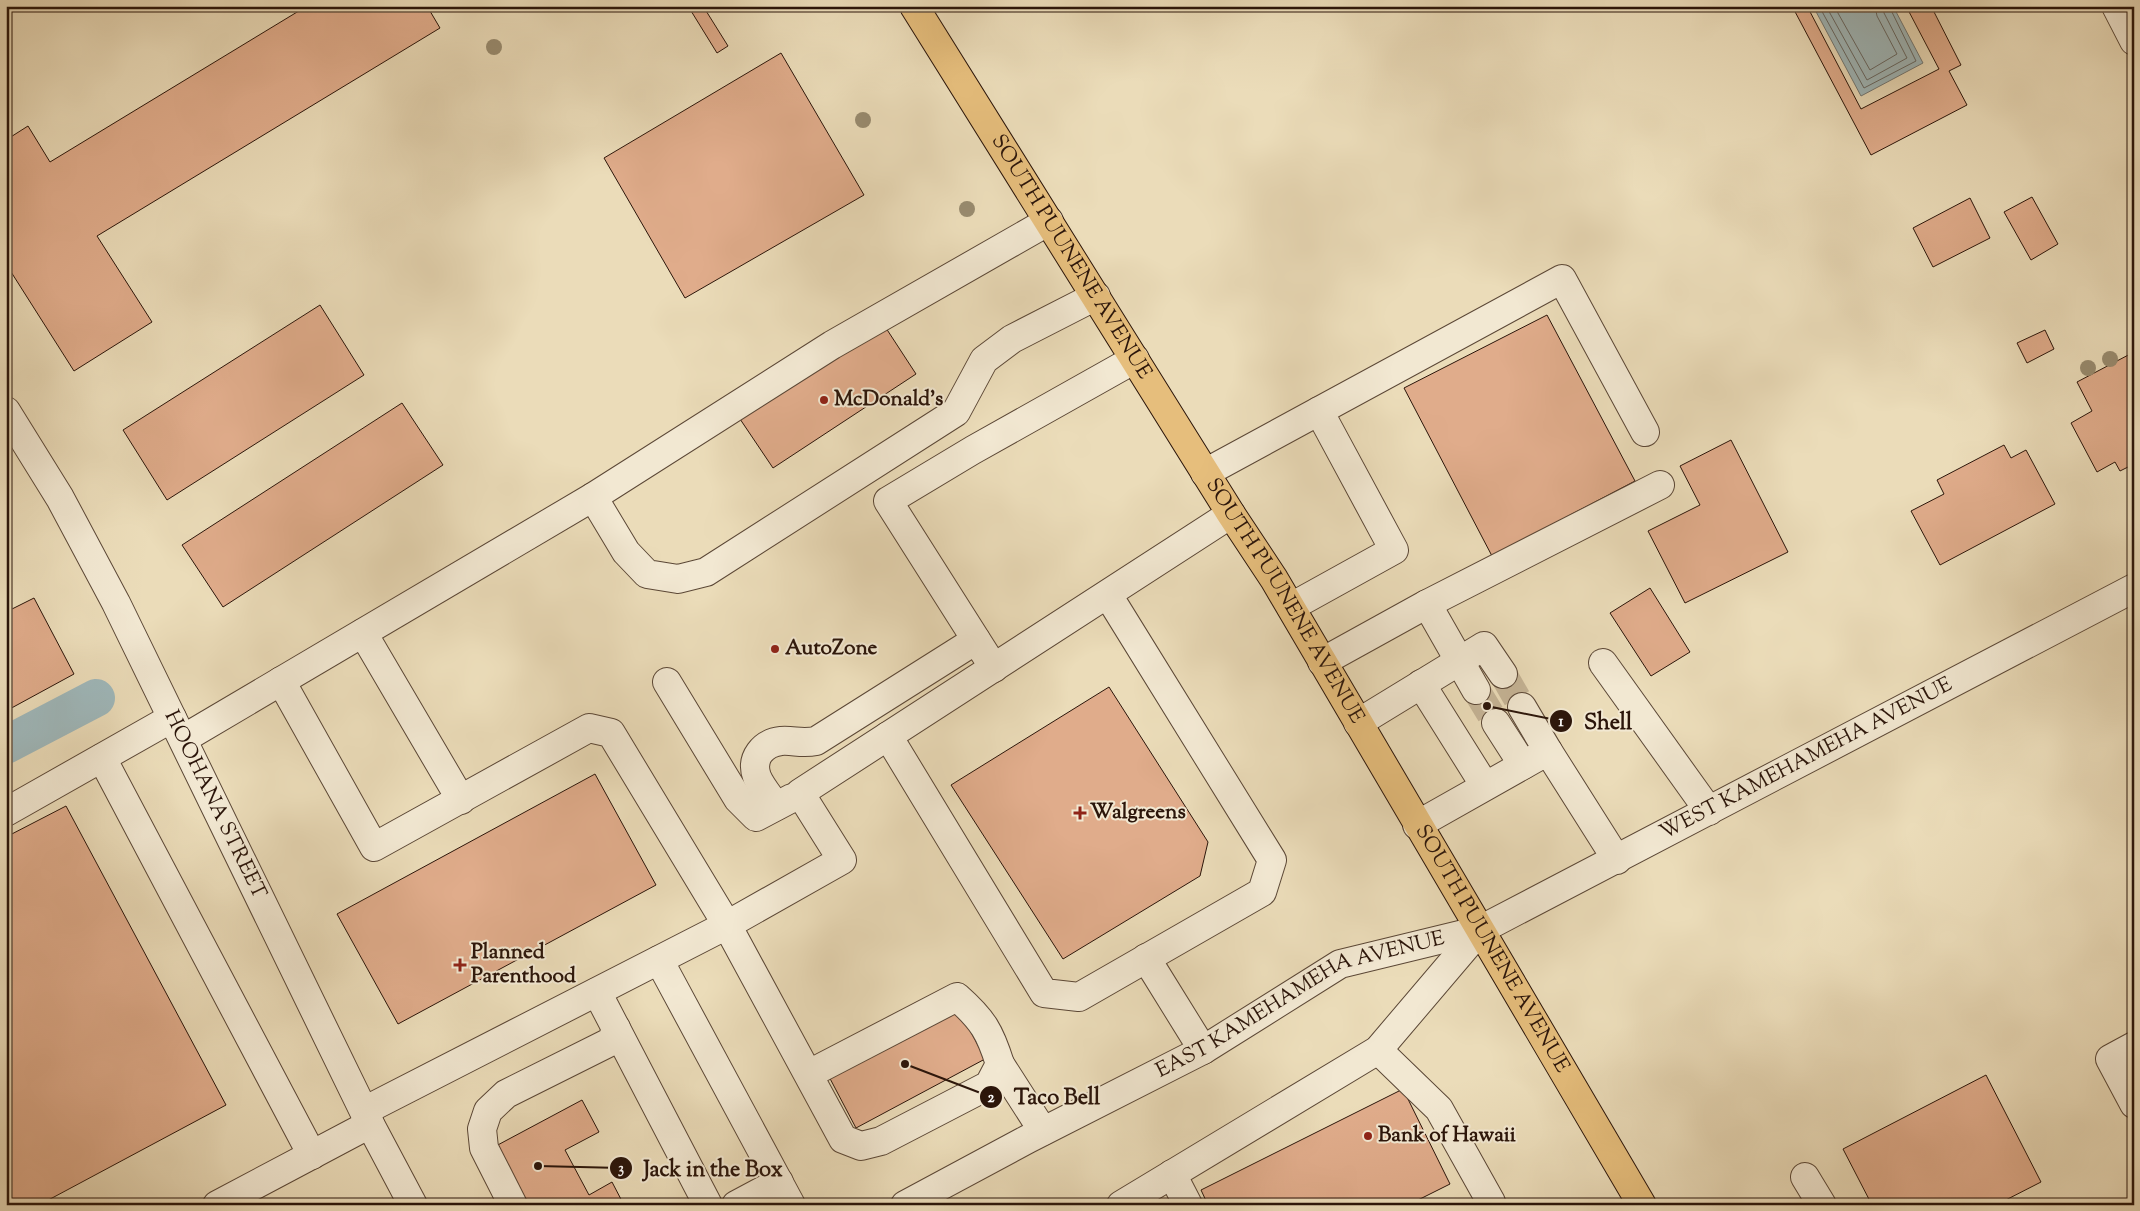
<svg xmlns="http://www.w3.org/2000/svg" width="2140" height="1211" font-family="'Sorts Mill Goudy',serif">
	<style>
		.water { fill: #9fb8bb; stroke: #717774 }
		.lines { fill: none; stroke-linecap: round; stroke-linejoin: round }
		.shore { stroke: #656662; stroke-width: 1 }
		.canal { stroke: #9fb8bb; stroke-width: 38 }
		.building { fill: #e0ac8b; stroke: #2b150a }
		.minor-tunnel { stroke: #c5b496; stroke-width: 28; stroke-dasharray: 28 14; stroke-linecap: butt }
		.minor-casing { stroke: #5b4736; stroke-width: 30 }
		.major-casing { stroke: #2b150a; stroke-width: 30 }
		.minor { stroke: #f2e8d2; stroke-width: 28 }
		.major { stroke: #e6be7c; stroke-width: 28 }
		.tree { fill: #988b6f }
		.poi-dot { fill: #8f2418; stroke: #f2e8d2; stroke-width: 2 }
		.labels { text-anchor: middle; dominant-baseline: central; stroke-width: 4; stroke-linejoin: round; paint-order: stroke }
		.street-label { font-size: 21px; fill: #2b150a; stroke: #f2e8d2 }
		.poi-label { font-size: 21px; font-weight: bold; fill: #2b150a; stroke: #f2e8d2; text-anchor: start }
		.leader { fill: none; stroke: #2b150a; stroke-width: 2 }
		.callout-dot { fill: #2b150a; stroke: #f2e8d2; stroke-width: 2 }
		.mark-label { font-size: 15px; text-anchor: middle; font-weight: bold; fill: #fff }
		.callout-label { font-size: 22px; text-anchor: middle; font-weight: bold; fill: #2b150a; stroke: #f2e8d2; stroke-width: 4; stroke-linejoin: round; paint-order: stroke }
	</style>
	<rect width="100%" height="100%" fill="#ebdcb9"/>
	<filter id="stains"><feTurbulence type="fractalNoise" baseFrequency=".004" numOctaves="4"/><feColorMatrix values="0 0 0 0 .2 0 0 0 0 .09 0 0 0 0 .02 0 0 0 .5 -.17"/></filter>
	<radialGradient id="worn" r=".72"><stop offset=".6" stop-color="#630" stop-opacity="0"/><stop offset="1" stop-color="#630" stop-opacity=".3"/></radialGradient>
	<polygon class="water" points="1813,6 1893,6 1923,63 1861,96"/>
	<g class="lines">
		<g class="shore">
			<polyline points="1819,6 1864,88 1916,61 1889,6"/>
			<polyline points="1826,6 1867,80 1907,58 1884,13 1883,6"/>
			<polyline points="1834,6 1870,70 1897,54 1877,16 1875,6"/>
		</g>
		<polyline class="canal" points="6,745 96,698"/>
	</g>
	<g class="building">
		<polygon points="307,6 427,6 440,28 97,236 152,322 74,371 6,264 6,140 28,126 50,162"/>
		<polygon points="688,6 703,6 728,46 717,53"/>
		<polygon points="1792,6 1807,6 1861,109 1939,69 1906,6 1931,6 1961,65 1949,71 1967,105 1871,155"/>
		<polygon points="781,53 864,195 685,298 604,158"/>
		<polygon points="2032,197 2058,244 2031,260 2004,212"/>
		<polygon points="1970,198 1990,238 1933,267 1913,228"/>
		<polygon points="320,305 364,375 167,500 123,430"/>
		<polygon points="1547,315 1635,481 1492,556 1404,388"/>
		<polygon points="884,325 916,374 773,468 740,419"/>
		<polygon points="2045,330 2054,349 2027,363 2017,343"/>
		<polygon points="2134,352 2134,464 2120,471 2115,462 2097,472 2071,423 2092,411 2077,382"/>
		<polygon points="402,403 443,465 223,607 182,545"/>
		<polygon points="1731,440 1788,552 1685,603 1648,531 1700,505 1680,466"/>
		<polygon points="2004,445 2011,458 2026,450 2055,504 1940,565 1911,511 1944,494 1937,480"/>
		<polygon points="1650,588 1690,652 1651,676 1610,613"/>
		<polygon points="34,598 74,674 6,711 6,612"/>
		<polygon points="1109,687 1208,842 1200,876 1063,959 951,785"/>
		<polygon points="595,774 656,885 398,1024 337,914"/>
		<polygon points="66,806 226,1105 39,1205 6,1205 6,837"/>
		<polygon points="955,1001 985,1059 856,1128 825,1069"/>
		<polygon points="1986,1075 2041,1182 1996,1205 1872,1205 1843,1149"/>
		<polygon points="1403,1089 1450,1184 1408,1205 1208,1205 1201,1190"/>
		<polygon points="582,1100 599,1132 565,1150 589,1195 612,1182 624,1205 524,1205 494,1147"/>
	</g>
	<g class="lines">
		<g class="minor-tunnel">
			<polyline points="1503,674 1522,707"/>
			<polyline points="1476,690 1496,723"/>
		</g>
		<defs>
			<g id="minor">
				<polyline points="2116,6 2134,41"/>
				<polyline points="1049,221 832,345 593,497 626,552 647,574 678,579 706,572 956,412 984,360 1012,339 1096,296"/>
				<path id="s1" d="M 6,411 L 60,498 L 116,603 L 370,1124 L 413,1205"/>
				<polyline points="1205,473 1562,279 1645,432"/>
				<polyline points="1427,604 1476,690"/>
				<polyline points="1291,607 1394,550 1319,411"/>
				<polyline points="363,633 461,800"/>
				<polyline points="1322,662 1427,604 1660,485"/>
				<polyline points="1603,663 1709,811"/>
				<polyline points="994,668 888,501 973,450 1135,359"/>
				<path d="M 281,681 L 374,847 L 589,728 L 611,733 L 727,925 L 843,1139 L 861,1146 L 881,1141 L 989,1085 L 1000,1064 C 990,1032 983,1020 957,997 L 809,1074"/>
				<polyline points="667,682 738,799 756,817 792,798"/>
				<polyline points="1421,684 1485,786"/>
				<polyline points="1522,707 1548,751"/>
				<polyline points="1358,723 1484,646 1503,674"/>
				<polyline points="1496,723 1523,765"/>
				<polyline points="888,736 1044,993 1079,997 1262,892 1272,860 1108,595"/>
				<polyline points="183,739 593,497"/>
				<polyline points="102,758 312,1155"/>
				<path d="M 776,806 C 770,797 761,787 757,777 C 750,758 763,743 781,741 C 794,740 801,744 816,741 L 976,640"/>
				<polyline points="6,812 172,718"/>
				<polyline points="1417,825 1548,751 1617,860"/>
				<polyline points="1146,958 1203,1050"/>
				<polyline points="659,960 791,1205"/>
				<polyline points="597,992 708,1205"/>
				<polyline points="2134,1046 2110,1059 2134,1104"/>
				<polyline points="1378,1050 1439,1109 1491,1202"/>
				<polyline points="1000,1064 1043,1131"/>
				<polyline points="364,1111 727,925 842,860 800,793 1231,514"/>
				<polyline points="1172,1174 1188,1205"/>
				<polyline points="1805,1177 1822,1205"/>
				<polyline points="217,1205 370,1124"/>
				<polyline points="513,1205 484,1148 482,1129 488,1111 506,1094 612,1041 616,1028"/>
				<polyline points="736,1205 779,1182"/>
				<path id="s2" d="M 905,1205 L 1028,1139 L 1203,1050 L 1340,964 L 1480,930 L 2134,588"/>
				<polyline points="1121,1205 1378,1050 1480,930"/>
			</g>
			<g id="major">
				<path id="s3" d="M 914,6 L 1231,514 L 1274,579 L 1642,1205"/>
			</g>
		</defs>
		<use href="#minor" class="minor-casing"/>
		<use href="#major" class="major-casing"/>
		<use href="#minor" class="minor"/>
		<use href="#major" class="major"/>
	</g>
	<g class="tree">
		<circle cx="494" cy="47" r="8"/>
		<circle cx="863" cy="120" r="8"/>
		<circle cx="967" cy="209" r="8"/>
		<circle cx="2110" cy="359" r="8"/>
		<circle cx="2088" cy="368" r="8"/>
	</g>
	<g class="poi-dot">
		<circle cx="824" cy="400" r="5"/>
		<circle cx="775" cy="649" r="5"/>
		<path d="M1077.5 805.5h5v5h5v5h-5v5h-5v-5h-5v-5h5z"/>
		<path d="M457.5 957.5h5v5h5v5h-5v5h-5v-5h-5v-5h5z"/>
		<circle cx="1368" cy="1136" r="5"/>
	</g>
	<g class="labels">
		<g class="street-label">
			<text stroke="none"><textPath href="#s3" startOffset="296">SOUTH PUUNENE AVENUE</textPath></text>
			<text stroke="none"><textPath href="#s3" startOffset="701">SOUTH PUUNENE AVENUE</textPath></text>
			<text stroke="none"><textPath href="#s2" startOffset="1010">WEST KAMEHAMEHA AVENUE</textPath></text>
			<text stroke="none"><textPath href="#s1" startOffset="446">HOOHANA STREET</textPath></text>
			<text stroke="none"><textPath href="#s3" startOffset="1106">SOUTH PUUNENE AVENUE</textPath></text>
			<text stroke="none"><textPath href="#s2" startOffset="445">EAST KAMEHAMEHA AVENUE</textPath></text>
		</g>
		<g class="poi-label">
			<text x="834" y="400">McDonald's</text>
			<text x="785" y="649">AutoZone</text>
			<text x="1090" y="813">Walgreens</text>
			<text x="471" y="953">Planned<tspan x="471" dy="24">Parenthood</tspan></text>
			<text x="1378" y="1136">Bank of Hawaii</text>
		</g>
	</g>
	<path class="leader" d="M1487 706L1561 721M905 1064L991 1097M538 1166L621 1168"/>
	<g class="callout-dot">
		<circle cx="1487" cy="706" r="5"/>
		<circle cx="905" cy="1064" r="5"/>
		<circle cx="538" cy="1166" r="5"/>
		<circle cx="1561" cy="721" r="12"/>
		<circle cx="991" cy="1097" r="12"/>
		<circle cx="621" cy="1168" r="12"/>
	</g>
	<g class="mark-label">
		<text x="1561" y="726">1</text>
		<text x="991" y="1102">2</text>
		<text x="621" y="1173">3</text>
	</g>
	<g class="callout-label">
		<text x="1608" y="729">Shell</text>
		<text x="1057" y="1104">Taco Bell</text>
		<text x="713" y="1176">Jack in the Box</text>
	</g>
	<rect width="2140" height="1211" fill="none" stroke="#ebdcb9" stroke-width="25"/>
	<rect x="8" y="8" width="2125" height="1196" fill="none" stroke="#2b150a" stroke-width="2.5"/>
	<rect x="12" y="12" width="2115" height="1186" fill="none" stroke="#2b150a"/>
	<rect width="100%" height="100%" filter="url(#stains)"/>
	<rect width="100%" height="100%" fill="url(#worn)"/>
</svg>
